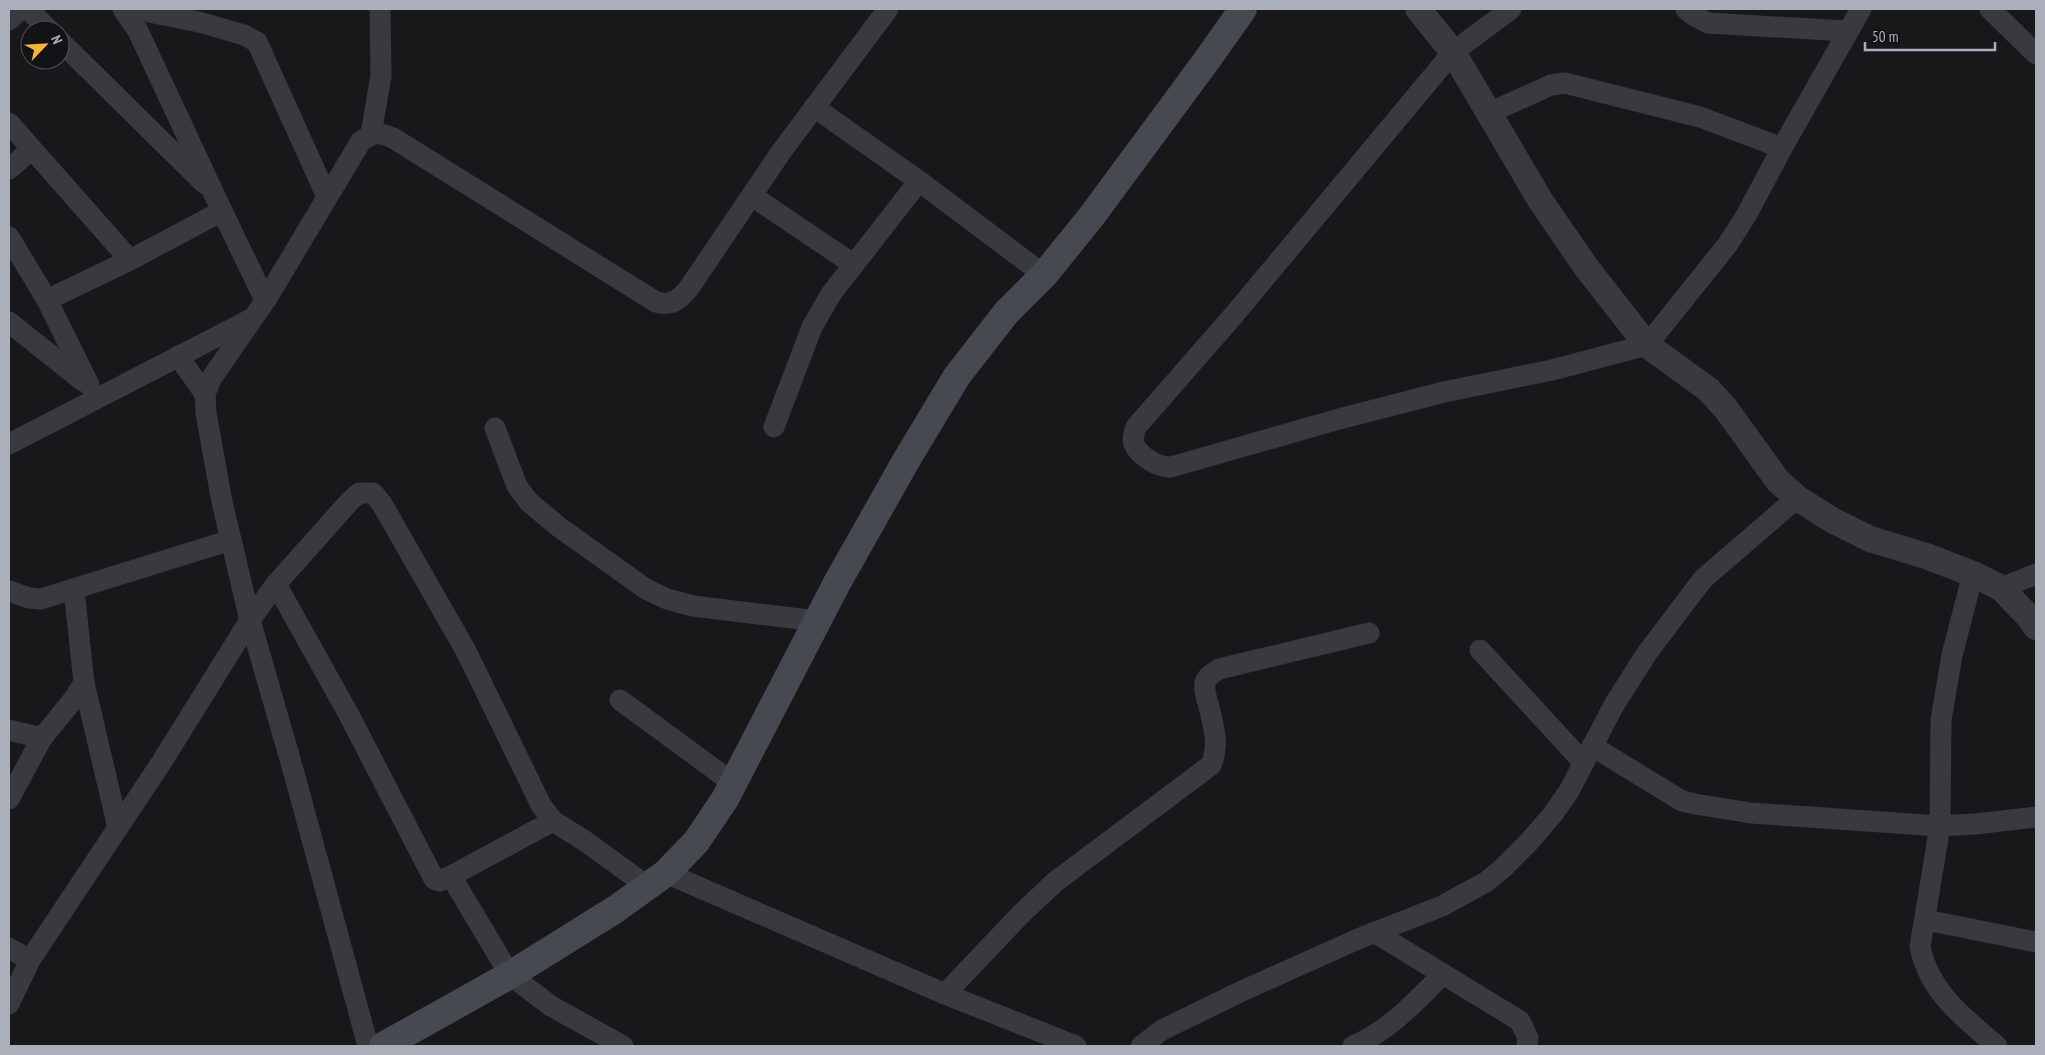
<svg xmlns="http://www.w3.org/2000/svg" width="2045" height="1055" font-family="'PT Sans Narrow',sans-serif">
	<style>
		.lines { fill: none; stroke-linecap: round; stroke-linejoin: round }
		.minor { stroke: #393a40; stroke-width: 21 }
		.tertiary { stroke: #393a40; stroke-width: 26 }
		.secondary { stroke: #474950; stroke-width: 28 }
	</style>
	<rect width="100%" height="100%" fill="#18181b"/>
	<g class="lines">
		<g class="minor">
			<polyline points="28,9 49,30"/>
			<polyline points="123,9 138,31 222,211 265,300"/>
			<polyline points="134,9 199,22 244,35 257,42 327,197"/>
			<path d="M 1511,9 L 1453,52 L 1233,316 L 1136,427 C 1134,433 1132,438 1134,444 C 1139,456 1159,468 1171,467 L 1339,419 L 1444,392 L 1552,370 L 1647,345 L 1728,244 L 1747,214 L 1782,148 L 1861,9"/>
			<polyline points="1686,9 1693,15 1708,23 1847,31"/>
			<polyline points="1990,9 2036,54"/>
			<polyline points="9,20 21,9"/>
			<polyline points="60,41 204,183"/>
			<polyline points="814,107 919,181 1044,275"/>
			<polyline points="1489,113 1551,85 1565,83 1700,117 1782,148"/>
			<polyline points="9,123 130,260"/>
			<polyline points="371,134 381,76 380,9"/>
			<polyline points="9,169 32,149"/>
			<polyline points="752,196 853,264"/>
			<polyline points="9,237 47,300 89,385"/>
			<polyline points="47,300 130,260 222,211"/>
			<polyline points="9,322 83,381"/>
			<polyline points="178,356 205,394"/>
			<polyline points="774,427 812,327 831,294 919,181"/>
			<polyline points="495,428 517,486 529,502 559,527 646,589 667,599 693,606 817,621"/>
			<polyline points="9,444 251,319"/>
			<path d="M 1973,574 L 1952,655 L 1941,720 L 1940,826 L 1920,947 C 1929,992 1964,1018 1997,1046"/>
			<polyline points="276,584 348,713 434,879 439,881 451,876 510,975 551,1006 623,1046"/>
			<polyline points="2001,588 2036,574"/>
			<polyline points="9,591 29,598 41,599 231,540"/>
			<polyline points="1480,650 1583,762"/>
			<polyline points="84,683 118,828"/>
			<polyline points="620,700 733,783"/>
			<polyline points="9,730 42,738"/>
			<polyline points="1592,746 1682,801 1695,804 1751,813 1940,826 1975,824 2036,817"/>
			<polyline points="9,799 42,738 73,700 84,683 74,589"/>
			<polyline points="666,873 945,994 1076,1046"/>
			<polyline points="451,876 553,821"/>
			<polyline points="1926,920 2036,942"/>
			<polyline points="1374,932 1520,1021 1528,1038 1527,1046"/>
			<polyline points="9,948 30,960"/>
			<path d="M 945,994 L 1022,913 L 1055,882 L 1211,765 C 1220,744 1213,724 1208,703 C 1206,697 1204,689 1205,683 C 1207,676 1213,673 1219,669 L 1369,633"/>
			<polyline points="9,1004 30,960 161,763 250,620 276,584 350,501 359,493 373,493 382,504 466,651 541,805 553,821 585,841 647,886"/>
			<path d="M 368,1046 L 294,773 L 250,620 L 222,502 L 206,413 L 205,394 L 211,379 L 267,298 L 361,141 C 375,132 378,132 393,138 L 656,302 C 672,306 679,300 689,288 L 781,152 L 888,9"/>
			<polyline points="1141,1046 1162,1030 1242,991 1358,939 1442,906 1486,882 1504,867 1529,842 1553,814 1569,791 1614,705 1647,653 1703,579 1797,498"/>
			<path d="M 1353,1046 C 1389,1031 1416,1001 1443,974"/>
		</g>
		<polyline class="tertiary" points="1418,9 1453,52 1540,200 1586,267 1647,345 1709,390 1726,409 1778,481 1797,498 1832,520 1870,539 1926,556 1973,574 2001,588 2028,616 2036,627"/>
		<polyline class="secondary" points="383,1046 510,975 616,909 666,873 696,842 725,799 837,583 907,459 957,376 1006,313 1044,275 1091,217 1207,60 1243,9"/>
	</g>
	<rect width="2045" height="1055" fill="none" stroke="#aaafbb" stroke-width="20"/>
	<g transform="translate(45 45) rotate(65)"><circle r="24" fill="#131316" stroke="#4f5158"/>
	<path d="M0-4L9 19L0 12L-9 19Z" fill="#f8b433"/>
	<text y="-8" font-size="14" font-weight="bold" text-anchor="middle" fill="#aaafbb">N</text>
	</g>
	<path d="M1865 42v8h130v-8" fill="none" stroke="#aaafbb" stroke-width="2.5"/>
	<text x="1872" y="42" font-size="15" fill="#aaafbb" stroke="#131316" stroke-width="4" paint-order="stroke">50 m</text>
</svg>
